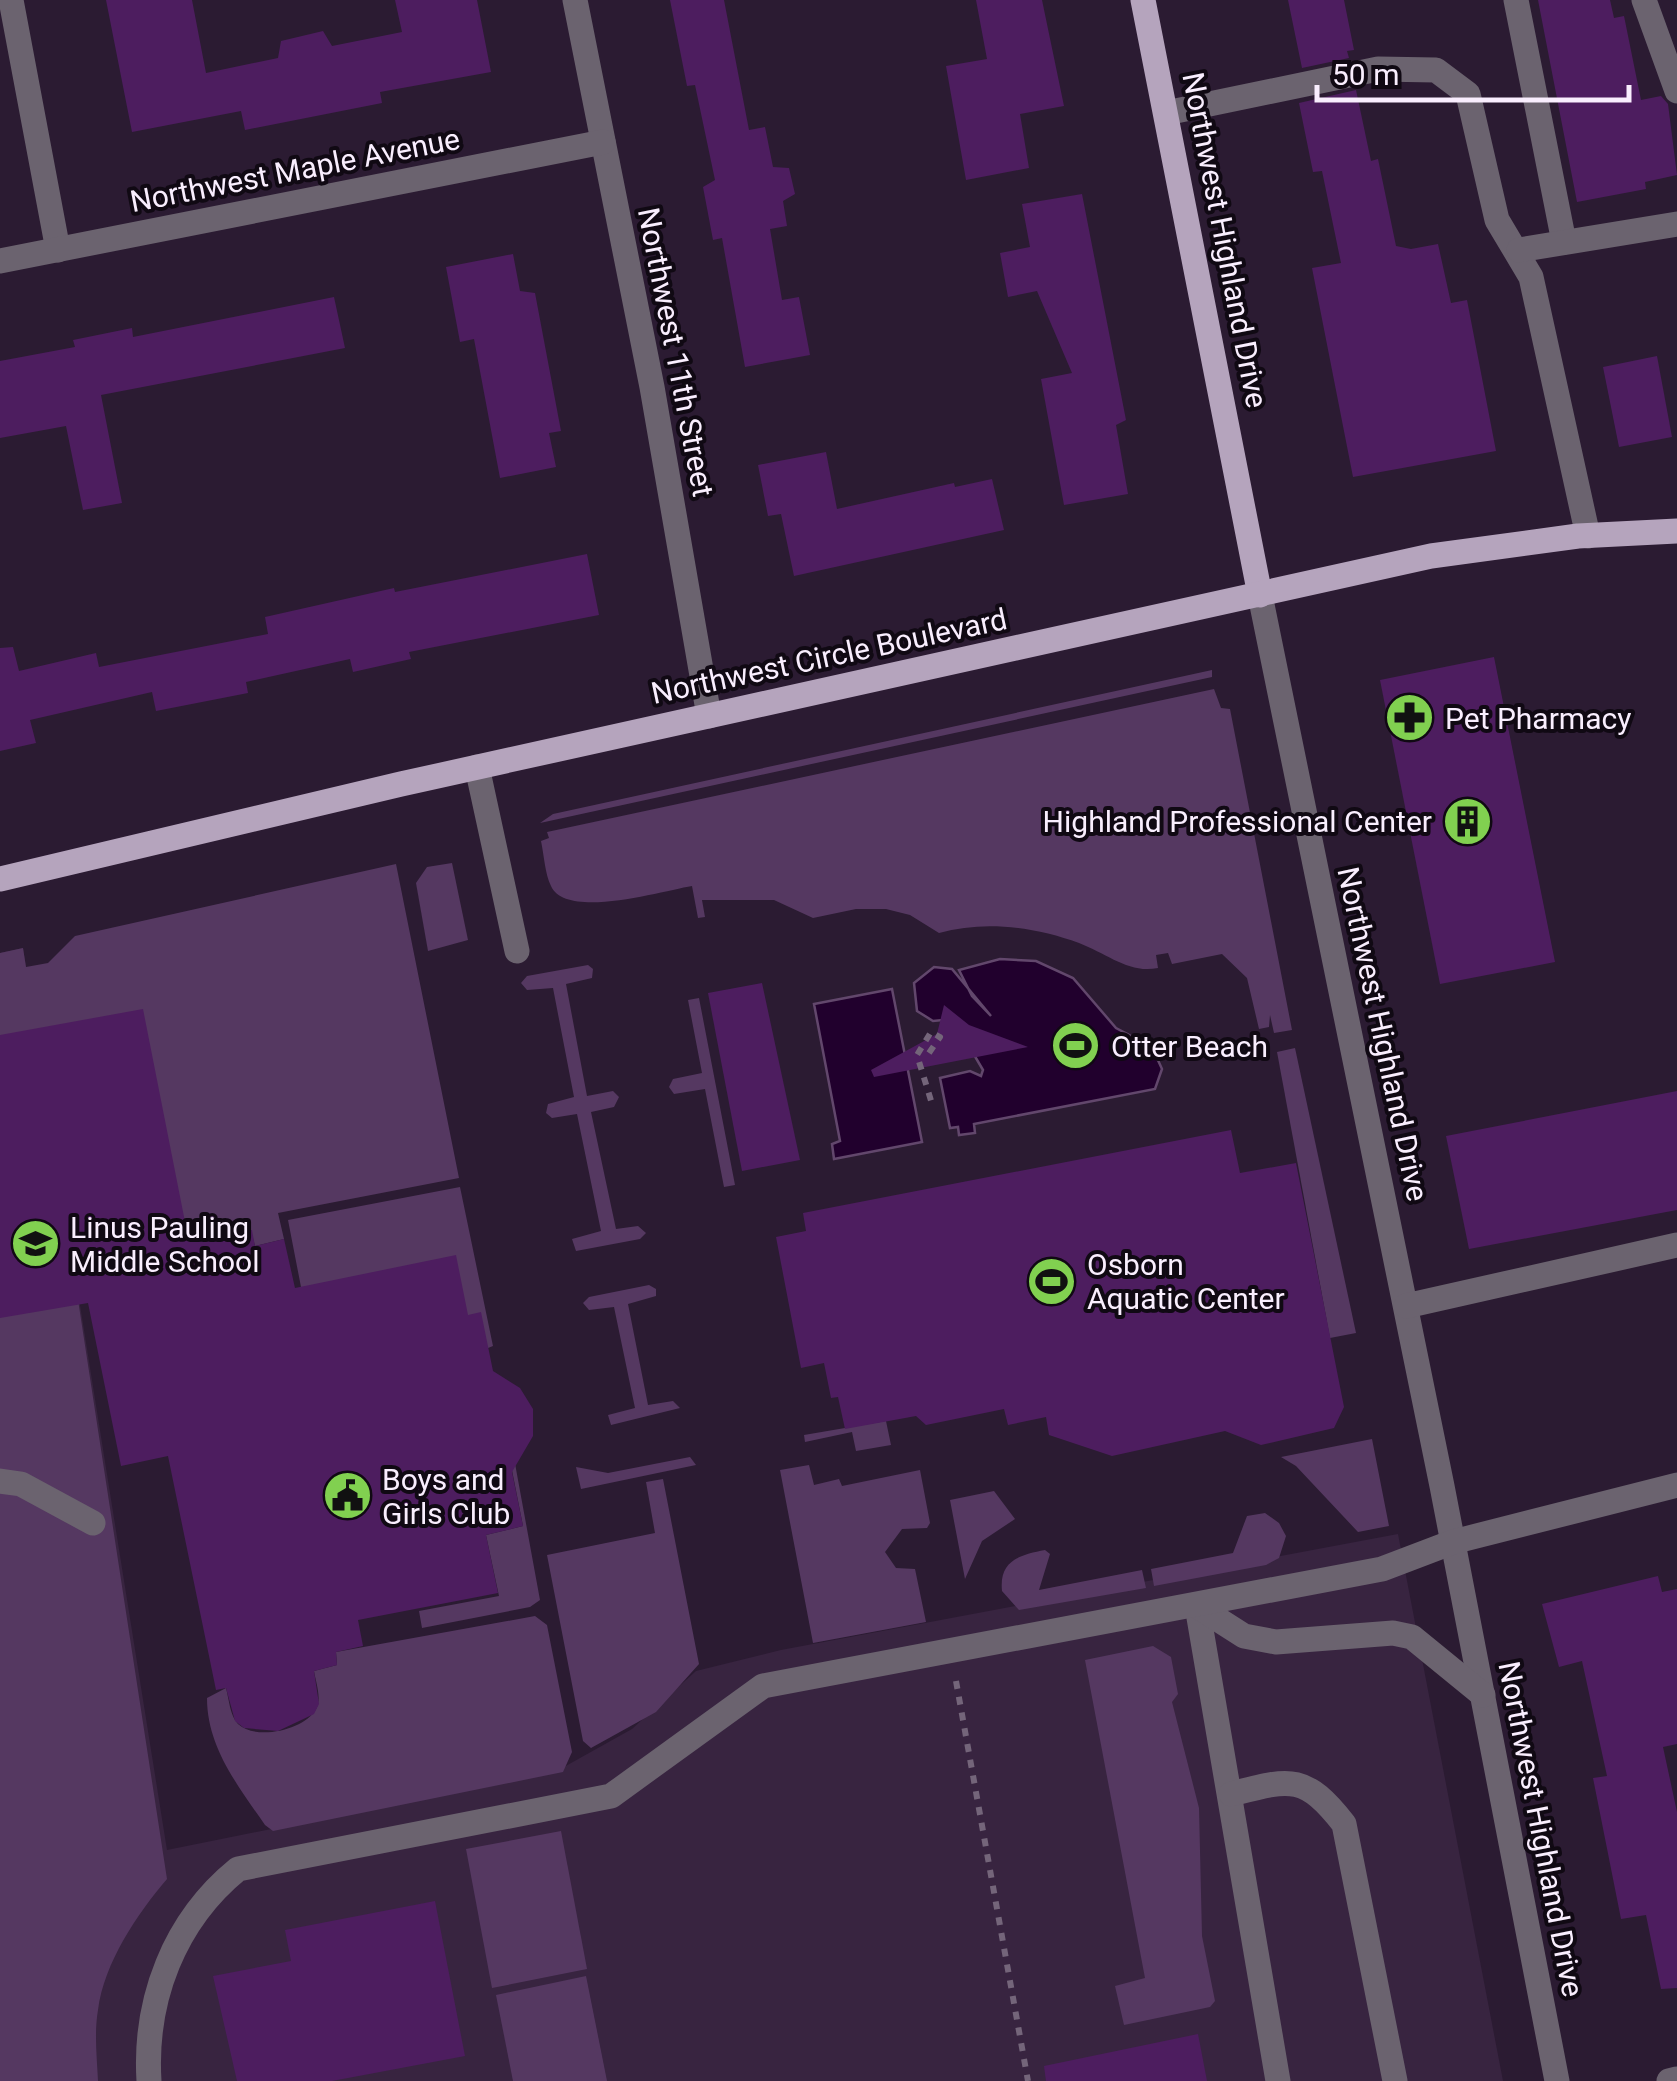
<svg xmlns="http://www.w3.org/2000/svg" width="1677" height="2081" font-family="Roboto,sans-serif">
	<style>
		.built { fill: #382440 }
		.green { fill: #553861 }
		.water { fill: #21002d; stroke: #62476c; stroke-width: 2.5 }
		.building { fill: #4d1d5f }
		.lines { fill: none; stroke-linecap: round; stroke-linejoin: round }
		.path { stroke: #74657a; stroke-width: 6; stroke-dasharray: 8 8; stroke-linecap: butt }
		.minor { stroke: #6b636f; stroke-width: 25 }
		.major { stroke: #b5a4bd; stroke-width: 25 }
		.labels { text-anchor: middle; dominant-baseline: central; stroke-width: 8; stroke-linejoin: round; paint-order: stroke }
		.street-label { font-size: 30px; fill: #f9eefe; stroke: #100913 }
		.poi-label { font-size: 30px; fill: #f9eefe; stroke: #100913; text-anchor: start }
	</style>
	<rect width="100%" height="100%" fill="#2b1b32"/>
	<polygon class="built" points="23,948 167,1850 555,1772 632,1729 696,1671 781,1650 1398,1534 1503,2081 0,2081 0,953"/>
	<g class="green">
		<polygon points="1212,670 1212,677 540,823 553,814"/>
		<path d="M 1214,689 L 1221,708 L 1230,709 L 1292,1030 L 1274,1033 L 1270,1015 L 1269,1027 L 1259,1029 L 1247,978 L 1222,954 L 1172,964 L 1168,953 L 1156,955 L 1158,968 C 1129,974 1108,954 1079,943 C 1035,927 985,920 939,933 L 910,915 L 886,909 L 856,909 L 813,918 L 774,900 L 702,900 L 705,917 L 698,918 L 692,886 C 662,891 566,920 551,886 C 545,874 544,855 541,841 L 549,838 L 547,832 Z"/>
		<polygon points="452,863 468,940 428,951 416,883 427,867"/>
		<path d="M 396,864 L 459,1178 L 278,1213 L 284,1239 L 255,1246 L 251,1230 L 79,1263 L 37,1033 L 167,1879 C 137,1914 104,1963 98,2010 C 94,2033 97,2058 98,2081 L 0,2081 L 0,953 L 23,948 L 26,967 L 48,963 L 75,936 Z"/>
		<polygon points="588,965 593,969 592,978 566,984 587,1096 613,1091 619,1097 614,1107 591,1112 616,1229 638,1226 646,1233 640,1239 576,1251 572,1239 601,1231 577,1114 552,1118 546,1113 548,1104 574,1097 553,988 527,990 521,983 527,976"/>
		<polygon points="699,998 735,1185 724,1187 705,1089 674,1094 669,1087 673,1079 702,1073 688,1000"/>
		<polygon points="1295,1048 1356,1333 1330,1338 1277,1052"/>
		<polygon points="460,1187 493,1346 488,1348 468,1315 301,1287 288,1220"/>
		<polygon points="649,1285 656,1289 656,1296 628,1304 648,1405 673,1401 680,1408 611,1425 608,1415 635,1408 614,1307 589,1310 583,1303 589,1297"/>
		<polygon points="886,1421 891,1445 856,1451 852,1432 805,1442 804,1435"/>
		<polygon points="1372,1439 1389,1526 1358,1532 1296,1466 1281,1457"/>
		<polygon points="690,1457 696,1465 581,1489 576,1467 608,1473"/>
		<polygon points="514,1458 540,1600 530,1607 422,1628 419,1611 499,1596 486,1535 523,1526 510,1460"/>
		<polygon points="809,1465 814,1485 839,1479 842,1486 920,1470 930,1523 927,1528 902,1529 885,1552 896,1568 915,1569 926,1622 813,1643 780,1470"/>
		<polygon points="663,1479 699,1664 656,1712 591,1748 583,1741 547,1555 655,1533 646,1482"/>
		<polygon points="994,1491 1015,1519 982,1541 965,1579 950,1500"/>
		<polygon points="1265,1513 1279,1523 1286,1536 1279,1558 1266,1565 1154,1586 1151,1569 1233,1553 1247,1516"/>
		<path d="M 1045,1550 L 1050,1554 L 1039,1590 L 1142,1570 L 1146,1588 L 1019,1610 L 1002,1591 C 999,1561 1019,1555 1045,1550 Z"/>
		<path d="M 535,1616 L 547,1625 L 572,1752 L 563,1772 L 273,1831 L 265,1825 C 238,1786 207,1747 207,1698 L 226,1688 C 229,1699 230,1716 238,1724 C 256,1741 305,1730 316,1709 C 322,1699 316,1683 314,1671 L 337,1665 L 336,1652 Z"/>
		<polygon points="1153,1646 1171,1657 1178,1694 1172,1702 1199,1808 1202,1936 1215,2001 1210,2007 1124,2025 1115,1986 1145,1978 1085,1660"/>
		<polygon points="561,1831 587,1969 492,1988 466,1849"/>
		<polygon points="586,1976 607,2081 513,2081 496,1995"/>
	</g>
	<g class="water">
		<polygon points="1000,959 1036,961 1073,978 1116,1028 1152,1047 1162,1069 1155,1089 974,1124 975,1133 959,1135 958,1127 950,1128 940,1078 970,1071 981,1076 983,1070 953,1019 933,1021 917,1011 914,983 934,967 952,969 991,1016 972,996 959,970"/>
		<polygon points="892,989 922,1142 834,1159 832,1144 840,1141 814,1004"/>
	</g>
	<g class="building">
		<polygon points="106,0 192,0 206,73 278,58 281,41 323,31 332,46 402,32 395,0 477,0 491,72 380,92 382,103 245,130 241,111 132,132"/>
		<polygon points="670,0 724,0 749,130 765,127 773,167 789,168 795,194 783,201 787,226 770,229 782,300 799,297 810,355 745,367 722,238 713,240 703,187 715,180 695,85 687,86"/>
		<polygon points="976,0 1042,0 1064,106 1020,114 1029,168 966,180 946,66 987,59"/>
		<polygon points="1288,0 1344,0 1354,50 1347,51 1349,58 1302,68"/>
		<polygon points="1538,0 1610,0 1614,18 1624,16 1641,100 1661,96 1668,104 1677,175 1645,182 1646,189 1577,202"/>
		<polygon points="1356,90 1371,161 1378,159 1396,246 1411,249 1438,244 1451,303 1467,300 1496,451 1353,477 1312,268 1341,263 1322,171 1313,172 1299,103"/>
		<polygon points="1082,194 1126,420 1116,425 1128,494 1064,505 1041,379 1072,373 1037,291 1008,297 1000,253 1030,247 1022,204"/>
		<polygon points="513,254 520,291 535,293 561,431 549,433 556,467 500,478 474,339 460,342 446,267"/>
		<polygon points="334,297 345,348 101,395 122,503 83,510 66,426 0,438 0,361 75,347 73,340 132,328 133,337"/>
		<polygon points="1657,356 1672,437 1619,447 1603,367"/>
		<polygon points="826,452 837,509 954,483 955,487 992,479 1004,530 794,576 781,514 768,516 758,465"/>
		<polygon points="587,554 599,615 409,652 411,659 353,672 350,659 246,682 248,693 156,711 152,692 30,720 36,743 0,751 0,648 13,647 19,671 96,653 99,667 268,634 265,617 394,588 395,592"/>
		<polygon points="1494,657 1555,962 1440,984 1380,680"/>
		<polygon points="762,983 800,1160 742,1171 708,993"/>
		<polygon points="944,1005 969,1025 1028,1047 874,1077 871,1070 937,1034"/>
		<polygon points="143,1009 189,1242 252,1230 255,1246 284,1239 295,1288 456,1255 468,1315 481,1312 493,1371 520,1388 533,1409 533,1436 512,1472 523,1526 486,1535 498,1593 358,1620 363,1646 336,1652 337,1665 314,1671 319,1704 314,1714 278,1731 244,1728 235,1721 226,1688 216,1690 168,1456 121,1466 88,1303 0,1318 0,1035"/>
		<polygon points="1677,1091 1677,1210 1469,1249 1446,1136"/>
		<polygon points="1231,1130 1240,1173 1296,1163 1344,1407 1334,1428 1261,1445 1225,1431 1112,1456 1049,1435 1046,1417 1008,1425 1004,1409 926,1425 916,1416 845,1429 838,1397 831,1398 824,1363 801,1368 776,1237 806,1231 803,1213"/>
		<polygon points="1658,1576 1662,1592 1677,1589 1677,1744 1663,1747 1677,1812 1677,1988 1661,1989 1646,1915 1621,1919 1593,1778 1607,1776 1582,1661 1559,1667 1542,1604"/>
		<polygon points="435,1901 465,2056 332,2081 237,2081 213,1976 291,1961 285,1930"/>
		<polygon points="1198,2034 1207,2081 1046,2081 1044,2066"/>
	</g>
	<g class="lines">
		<g class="path">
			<polyline points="929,1053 940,1037 931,1032 917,1055 933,1107"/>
			<polyline points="956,1681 1028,2081"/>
		</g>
		<g class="minor">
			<polyline points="11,0 58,250"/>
			<polyline points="575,0 652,387 709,716"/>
			<polyline points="1516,0 1564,242"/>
			<polyline points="1644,0 1677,91"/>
			<polyline points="1166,113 1378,69 1436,70 1468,94 1497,220 1531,277 1588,536"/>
			<polyline points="1519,250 1677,224"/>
			<polyline points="0,261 603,142"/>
			<polyline points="1260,595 1442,1486 1557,2081"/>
			<polyline points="477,767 517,951"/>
			<polyline points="1406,1306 1677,1245"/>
			<polyline points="0,1481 21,1484 93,1523"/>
			<polyline points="1197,1606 1278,2081"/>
			<polyline points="1197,1606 1244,1636 1276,1642 1393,1633 1412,1637 1483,1695"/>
			<path d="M 1231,1794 C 1290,1779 1304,1773 1344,1824 L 1395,2081"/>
			<path d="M 149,2081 C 144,2000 174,1921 238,1869 L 611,1796 L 763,1686 L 1382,1569 L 1453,1542 L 1677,1485"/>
			<polyline points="1669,2081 1677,2079"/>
		</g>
		<g class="major">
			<polyline points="1143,0 1260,595"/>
			<polyline points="0,879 401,784 1431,556 1578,536 1677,531"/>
		</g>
	</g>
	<defs>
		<symbol id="pharmacy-disc" viewBox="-11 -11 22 22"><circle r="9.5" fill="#81d050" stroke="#100913"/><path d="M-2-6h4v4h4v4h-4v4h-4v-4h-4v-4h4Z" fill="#111"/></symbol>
		<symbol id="building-disc" viewBox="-11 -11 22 22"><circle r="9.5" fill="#81d050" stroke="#100913"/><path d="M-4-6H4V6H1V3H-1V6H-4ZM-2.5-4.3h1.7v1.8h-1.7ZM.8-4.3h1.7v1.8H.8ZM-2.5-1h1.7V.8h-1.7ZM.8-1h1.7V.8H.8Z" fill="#111"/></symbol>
		<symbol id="stadium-disc" viewBox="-11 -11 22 22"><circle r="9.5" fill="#81d050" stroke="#100913"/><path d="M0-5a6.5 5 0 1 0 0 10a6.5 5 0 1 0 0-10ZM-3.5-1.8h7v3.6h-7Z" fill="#111"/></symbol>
		<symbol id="school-disc" viewBox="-11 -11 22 22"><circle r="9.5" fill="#81d050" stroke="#100913"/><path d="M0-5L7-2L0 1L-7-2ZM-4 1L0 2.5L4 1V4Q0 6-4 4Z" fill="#111"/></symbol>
		<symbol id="civic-disc" viewBox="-11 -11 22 22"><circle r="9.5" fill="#81d050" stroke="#100913"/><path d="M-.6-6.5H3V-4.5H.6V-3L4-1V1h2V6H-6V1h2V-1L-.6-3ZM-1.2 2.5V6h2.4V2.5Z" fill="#111"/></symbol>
	</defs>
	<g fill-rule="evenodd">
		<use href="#pharmacy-disc" x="1382" y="690" width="55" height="55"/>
		<use href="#building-disc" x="1440" y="794" width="55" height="55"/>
		<use href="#stadium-disc" x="1048" y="1018" width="55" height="55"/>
		<use href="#school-disc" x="8" y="1216" width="55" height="55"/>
		<use href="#stadium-disc" x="1024" y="1254" width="55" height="55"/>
		<use href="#civic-disc" x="320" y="1468" width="55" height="55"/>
	</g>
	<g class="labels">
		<g class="street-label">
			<text transform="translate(295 170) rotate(-11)">Northwest Maple Avenue</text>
			<text transform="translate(1225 240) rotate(79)">Northwest Highland Drive</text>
			<text transform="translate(676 352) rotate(79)">Northwest 11th Street</text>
			<text transform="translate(829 656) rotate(-12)">Northwest Circle Boulevard</text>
			<text transform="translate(1383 1034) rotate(78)">Northwest Highland Drive</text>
			<text transform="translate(1541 1829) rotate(79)">Northwest Highland Drive</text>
		</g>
		<g class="poi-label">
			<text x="1445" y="718">Pet Pharmacy</text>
			<text x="1432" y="821" text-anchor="end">Highland Professional Center</text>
			<text x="1111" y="1046">Otter Beach</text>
			<text x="70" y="1227">Linus Pauling<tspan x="70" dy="34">Middle School</tspan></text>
			<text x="1087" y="1264">Osborn<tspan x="1087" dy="34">Aquatic Center</tspan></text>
			<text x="382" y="1479">Boys and<tspan x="382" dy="34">Girls Club</tspan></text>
		</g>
	</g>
	<path d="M1317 85v15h312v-15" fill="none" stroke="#f9eefe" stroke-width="5"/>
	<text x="1332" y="85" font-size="30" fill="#f9eefe" stroke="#100913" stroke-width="8" paint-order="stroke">50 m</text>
</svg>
